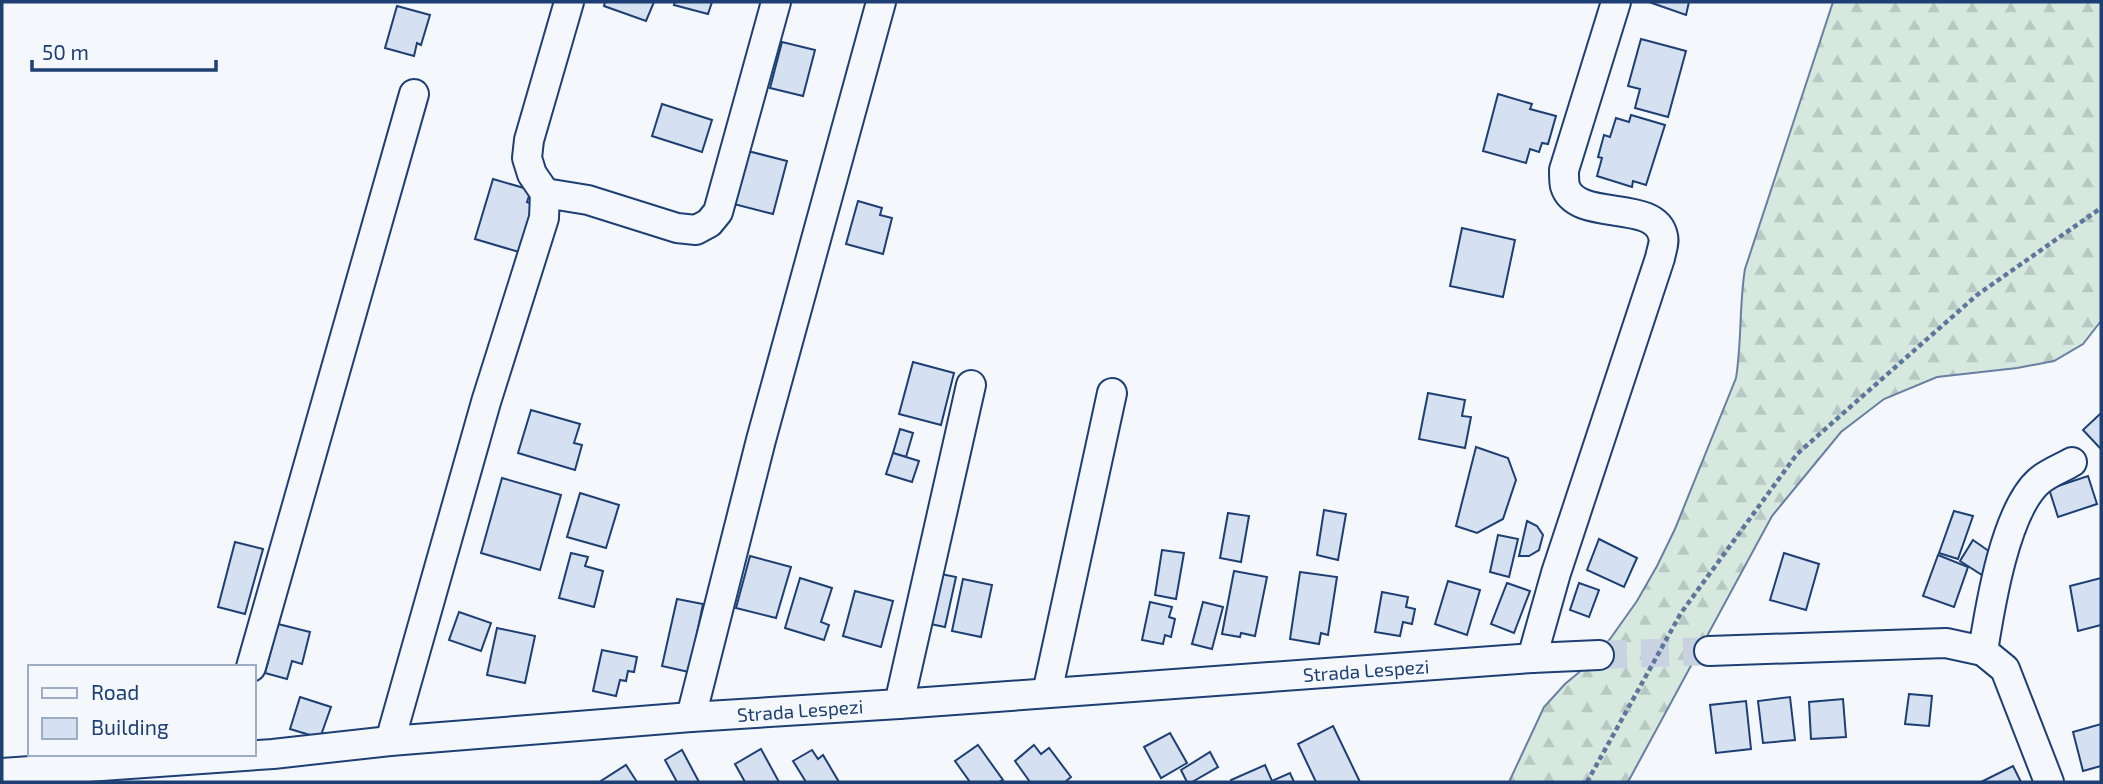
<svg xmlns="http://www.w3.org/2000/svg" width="2103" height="784" font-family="'Exo 2',sans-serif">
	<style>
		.forest { fill: url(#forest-firs); stroke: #687fa3; stroke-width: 2 }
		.building { fill: #d5e0f0; stroke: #1d3f73; stroke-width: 2 }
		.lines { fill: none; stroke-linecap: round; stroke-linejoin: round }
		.minor-tunnel { stroke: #c9d2e0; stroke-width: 28; stroke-dasharray: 28 14; stroke-linecap: butt }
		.minor-casing { stroke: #1d3f73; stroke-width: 32 }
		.path { stroke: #5e769c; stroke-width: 4.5; stroke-dasharray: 5 3.5; stroke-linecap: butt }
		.minor { stroke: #f4f7fb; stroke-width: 28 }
		.labels { text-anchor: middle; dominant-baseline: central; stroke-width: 5; stroke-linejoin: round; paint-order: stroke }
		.street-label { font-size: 19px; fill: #1d3f73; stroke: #f4f7fb }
	</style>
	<defs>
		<pattern id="forest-firs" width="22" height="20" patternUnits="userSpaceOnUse" patternTransform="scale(1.75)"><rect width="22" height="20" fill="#d7e8df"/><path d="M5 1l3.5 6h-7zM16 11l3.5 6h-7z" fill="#b8c8c3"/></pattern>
	</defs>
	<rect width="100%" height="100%" fill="#f4f7fb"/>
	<path class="forest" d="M 1833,2 L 2101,2 L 2101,321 L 2083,344 L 2054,361 L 2017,368 L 1937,377 L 1884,399 L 1841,432 L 1772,516 L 1628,782 L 1509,782 L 1544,707 L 1565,684 L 1589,664 L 1610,639 L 1637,601 L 1657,566 L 1675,529 L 1736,378 C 1742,341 1739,305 1745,269 Z"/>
	<g class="building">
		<polygon points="605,2 654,2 646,21 604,6"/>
		<polygon points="675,2 712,2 708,14 674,5"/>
		<polygon points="1649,2 1689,2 1686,15"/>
		<polygon points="397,6 430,15 421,45 417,43 414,56 385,48"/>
		<polygon points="1641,39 1686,51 1668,117 1635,108 1640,89 1628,86"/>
		<polygon points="782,42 815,50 803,96 770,88"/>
		<polygon points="1498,94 1532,104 1530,109 1556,116 1548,144 1542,143 1539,152 1530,149 1526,163 1483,151"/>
		<polygon points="662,104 712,120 702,152 652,136"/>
		<polygon points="1631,115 1665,125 1646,185 1633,181 1632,187 1597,176 1602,158 1598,157 1604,135 1610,137 1616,118 1629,122"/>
		<polygon points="744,150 787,161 773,214 730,203"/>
		<polygon points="493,179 531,190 527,202 533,204 519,252 475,239"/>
		<polygon points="858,201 882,208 880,215 892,218 883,254 846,244"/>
		<polygon points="1462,228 1515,240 1503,297 1450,286"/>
		<polygon points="913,362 954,373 941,425 899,414"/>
		<polygon points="1428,393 1465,400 1462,416 1471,417 1465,448 1419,439"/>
		<polygon points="531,410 580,424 574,443 582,445 575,470 518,453"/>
		<polygon points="2101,413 2101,447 2100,448 2083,430"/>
		<polygon points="900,429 913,433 906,457 893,453"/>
		<polygon points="1476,447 1508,458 1516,480 1503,519 1477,533 1456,526"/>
		<polygon points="893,453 919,461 912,482 886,474"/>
		<polygon points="2088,476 2097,504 2058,517 2049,489"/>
		<polygon points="502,478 561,495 540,570 481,553"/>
		<polygon points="580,493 619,505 606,548 567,537"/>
		<polygon points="1324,510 1346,514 1338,560 1317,555"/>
		<polygon points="1954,511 1973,516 1958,559 1939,553"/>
		<polygon points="1228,513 1249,516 1241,562 1220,558"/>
		<polygon points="1527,521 1537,526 1543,535 1539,550 1529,556 1519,556"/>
		<polygon points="1498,535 1518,539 1509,577 1490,572"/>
		<polygon points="1599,539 1637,558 1624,587 1587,570"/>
		<polygon points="1973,540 1993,554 1982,575 1960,561"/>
		<polygon points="235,542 263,549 245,614 218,607"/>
		<polygon points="1162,550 1184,553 1176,599 1155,595"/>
		<polygon points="571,553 588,557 585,566 603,571 594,607 559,598"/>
		<polygon points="1784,553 1819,564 1806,610 1770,600"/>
		<polygon points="1938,555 1968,567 1954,607 1923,596"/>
		<polygon points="750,556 791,567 776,618 736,608"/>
		<polygon points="1234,571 1267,577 1255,636 1241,633 1240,637 1222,634"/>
		<polygon points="931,572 956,577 945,627 921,622"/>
		<polygon points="1300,572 1337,577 1328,635 1321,633 1319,644 1290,639"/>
		<polygon points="800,578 832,588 821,622 829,625 824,640 785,628"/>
		<polygon points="2101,578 2101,625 2078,631 2070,586"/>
		<polygon points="963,579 992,585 981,637 952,631"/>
		<polygon points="1448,581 1480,590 1467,635 1435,624"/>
		<polygon points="1507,583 1530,591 1514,633 1491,624"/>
		<polygon points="1579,583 1599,590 1589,617 1570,610"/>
		<polygon points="855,591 893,601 881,647 843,636"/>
		<polygon points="1382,592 1408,597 1406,607 1415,609 1412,624 1403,622 1400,636 1375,632"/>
		<polygon points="677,599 703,604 689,672 662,666"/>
		<polygon points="1150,602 1172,607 1169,617 1175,619 1171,637 1165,635 1163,644 1142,640"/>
		<polygon points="1203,602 1223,607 1212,649 1192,644"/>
		<polygon points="459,612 491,623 481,651 449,640"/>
		<polygon points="278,624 310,632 302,664 292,661 287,679 265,673"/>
		<polygon points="497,628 535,636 525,683 487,675"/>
		<polygon points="602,650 637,657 634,672 628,671 626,681 620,680 616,696 593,691"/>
		<polygon points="1909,694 1932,696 1929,726 1905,724"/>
		<polygon points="300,697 331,707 320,738 290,729"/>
		<polygon points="1790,697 1795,740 1763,743 1758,701"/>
		<polygon points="1843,699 1846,737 1811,739 1809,702"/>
		<polygon points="1746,701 1751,749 1716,753 1710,705"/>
		<polygon points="2101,724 2101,766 2083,771 2073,732"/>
		<polygon points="1333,726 1360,782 1316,782 1298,744"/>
		<polygon points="1170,733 1187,763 1161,778 1144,747"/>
		<polygon points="978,745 1003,780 999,782 970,782 955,761"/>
		<polygon points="1034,745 1041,754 1049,748 1071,777 1065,782 1030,782 1015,761"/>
		<polygon points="761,749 779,782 745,782 735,764"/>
		<polygon points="682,750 699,782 677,782 665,760"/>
		<polygon points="812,750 818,759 823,755 839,782 806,782 793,761"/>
		<polygon points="1210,752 1218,767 1192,782 1187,782 1181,770"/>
		<polygon points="626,765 637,782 602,782 601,781"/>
		<polygon points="1265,765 1272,781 1290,773 1294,782 1232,782 1231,780"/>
		<polygon points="2013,766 2021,782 1981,782"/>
	</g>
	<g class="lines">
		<polyline class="minor-tunnel" points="1599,655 1709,651"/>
		<defs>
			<g id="minor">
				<polyline points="545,193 588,200 677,228 696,230 709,223 718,212 776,2"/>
				<polyline points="1709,651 1946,643 1983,651 2005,669 2049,782"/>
				<path d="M 1983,651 C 1990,607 2005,511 2039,481 C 2048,473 2062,468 2072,462"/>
				<path d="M 1532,658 L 1556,573 L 1660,258 C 1661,252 1665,242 1663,236 C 1655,198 1576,223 1565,186 C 1564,182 1564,175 1564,170 L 1616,2"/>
				<polyline points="251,667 414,94"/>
				<polyline points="1047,693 1112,393"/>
				<polyline points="899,704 971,385"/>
				<polyline points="691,717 761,440 881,2"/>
				<polyline points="390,741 486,402 544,218 545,193 532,174 527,158 529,140 569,2"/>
				<polyline points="2,773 273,754 390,741 691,717 899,704 1532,658 1599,655"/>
			</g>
		</defs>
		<use href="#minor" class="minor-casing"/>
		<polyline class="path" points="1587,782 1681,613 1797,454 1977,295 2101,208"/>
		<use href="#minor" class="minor"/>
	</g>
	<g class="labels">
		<g class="street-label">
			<text transform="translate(1366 670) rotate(-4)">Strada Lespezi</text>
			<text transform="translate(800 710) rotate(-4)">Strada Lespezi</text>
		</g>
	</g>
	<rect width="2103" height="784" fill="none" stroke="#1d3f73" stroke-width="7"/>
	<rect x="28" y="665" width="228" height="91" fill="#f4f7fb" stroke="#9eadc5" stroke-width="2"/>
	<rect x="42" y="688" width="35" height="10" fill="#f4f7fb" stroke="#9eadc5" stroke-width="2"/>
	<text x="91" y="700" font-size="21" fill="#1d3f73">Road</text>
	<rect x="42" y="718" width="35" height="21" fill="#d5e0f0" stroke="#9eadc5" stroke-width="2"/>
	<text x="91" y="735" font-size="21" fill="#1d3f73">Building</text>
	<path d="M32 60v10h184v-10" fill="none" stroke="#1d3f73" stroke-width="3.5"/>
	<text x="42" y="60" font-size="21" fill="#1d3f73" stroke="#f4f7fb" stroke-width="5" paint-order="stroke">50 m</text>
</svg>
